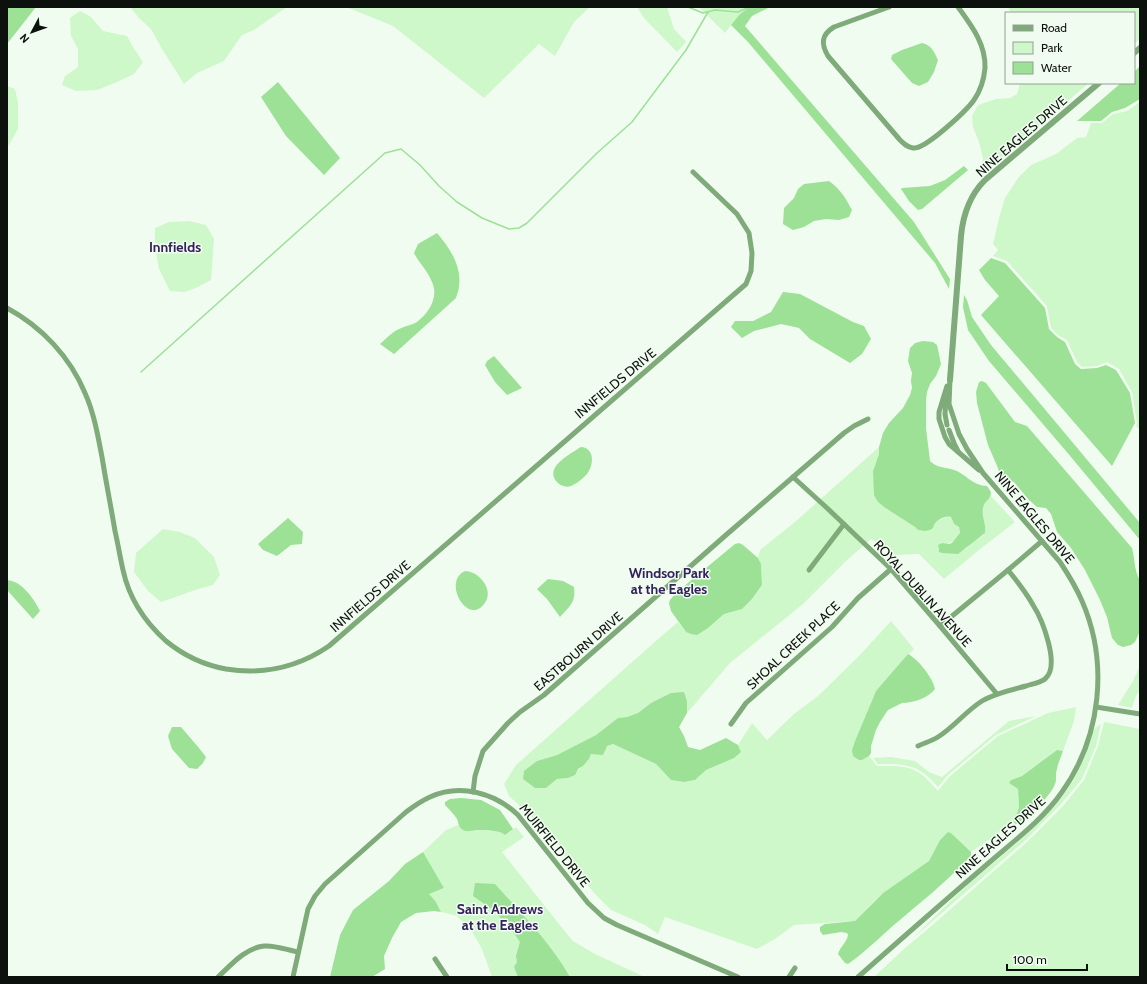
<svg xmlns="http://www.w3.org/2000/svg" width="1147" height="984" font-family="Cabin,sans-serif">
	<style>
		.green { fill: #cff8ca }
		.water { fill: #9ce196 }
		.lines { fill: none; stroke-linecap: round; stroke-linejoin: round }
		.stream { stroke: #9ce196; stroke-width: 1.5 }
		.minor { stroke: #7faa7a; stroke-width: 5 }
		.tertiary { stroke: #7faa7a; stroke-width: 6 }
		.labels { text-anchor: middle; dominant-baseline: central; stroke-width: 3; stroke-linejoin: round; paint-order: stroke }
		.street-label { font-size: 13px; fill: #0d110d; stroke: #f1fcf0 }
		.neighbourhood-label { font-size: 14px; font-weight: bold; fill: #33225d; stroke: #f1fcf0 }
	</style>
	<rect width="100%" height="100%" fill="#f1fcf0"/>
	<g class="green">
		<polygon points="130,7 287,7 254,30 242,35 224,61 197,73 184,84 162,49 151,29 139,18"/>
		<polygon points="346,7 590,7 574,22 555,56 539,44 484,98 393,26"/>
		<polygon points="637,7 667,7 674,29 686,42 677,52 644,18"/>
		<polygon points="699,7 750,7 740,14 725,33"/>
		<polygon points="1008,7 1140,7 1140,39 1134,44 1134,13 1011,13"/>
		<polygon points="80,11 91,17 103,31 127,36 133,47 143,62 134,74 117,82 97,90 76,91 62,85 65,76 78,67 78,49 71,36 70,18"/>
		<polygon points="1020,83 1089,83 981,175 983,158 979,142 973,127 972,116 978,105 996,99 1010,98 1017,94"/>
		<polygon points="7,86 15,89 18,103 18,129 9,145 7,145"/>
		<polygon points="1140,102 1140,430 1136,426 1137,423 1132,392 1119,369 1107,362 1097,366 1082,367 1077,362 1067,340 1058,335 1051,328 1047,307 1046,305 1007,261 993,256 998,250 993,244 999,218 1005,198 1018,178 1031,165 1056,154 1077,138 1086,137 1091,123 1102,123 1113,114 1127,111"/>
		<polygon points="189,221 206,225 214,239 211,280 198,287 185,292 170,291 159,269 155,246 155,228 169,222"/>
		<path d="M 879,447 L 879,454 L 873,471 L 878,502 L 884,507 L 915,527 L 918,530 L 927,531 L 935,522 L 949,516 L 951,517 L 954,524 L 959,527 L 960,533 C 957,538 952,545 945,543 L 966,549 C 968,547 970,544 972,542 C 976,539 982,538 985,533 C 988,527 979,514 983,505 C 985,502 989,500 991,496 L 1015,522 L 979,550 L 944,579 L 919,554 L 896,555 L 871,539 L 847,560 L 803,604 L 730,663 L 687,713 L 687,701 L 684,692 L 651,703 L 638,713 L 627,717 L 618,718 L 596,735 L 557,755 L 537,761 L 546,788 L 557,779 L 568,778 L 583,766 L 589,759 L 591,754 L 607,746 L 613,744 L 656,764 L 671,780 L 684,782 L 695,780 L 706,770 L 741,752 L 738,745 L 752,723 L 767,740 L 794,714 L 818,696 L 859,656 L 891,621 L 914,649 C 906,656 900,664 893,673 C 886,681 878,688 873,698 L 855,741 L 852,750 L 862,760 L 869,756 L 877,766 C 887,766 905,765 914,770 C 923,774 931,783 938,791 L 949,777 L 998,736 L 1048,713 L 1076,707 L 1074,721 L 1063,751 L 1057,750 L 1022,776 L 1011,780 L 1009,783 L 1018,789 L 1019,807 L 1014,823 L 971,852 L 951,833 L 948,832 L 940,840 L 929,861 L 883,893 L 874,901 L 855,921 L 794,925 L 775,939 L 757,949 L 665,917 L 658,934 L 645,925 L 611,910 L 594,893 L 564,855 L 563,849 L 544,828 L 509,796 L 504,784 L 516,765 L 657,640 L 678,622 L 686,632 L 708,628 L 724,614 L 742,609 L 752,599 L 762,585 L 761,564 L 758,558 L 760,550 L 796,521 Z"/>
		<path d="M 163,529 L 180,532 L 195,538 L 214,557 L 220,575 L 213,585 C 196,589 179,596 161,602 L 148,591 L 134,572 L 136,553 Z"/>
		<polygon points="1140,665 1140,690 1136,696 1132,708 1118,705 1133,681"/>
		<path d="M 1036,716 L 996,735 L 948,775 L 938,787 C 918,764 907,764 878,764 L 873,758 L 891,757 L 915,761 L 929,772 L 942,777 L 1009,721 Z"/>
		<polygon points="1104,722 1140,729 1140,977 874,977 905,948 929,928 1028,841 1063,806 1084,780 1098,746"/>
		<path d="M 1101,724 L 1096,746 L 1082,779 L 1061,804 L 1027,839 L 911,940 C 931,920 951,900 972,881 C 1005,852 1048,821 1071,784 C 1082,766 1088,747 1095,728 Z"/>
		<path d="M 458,825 C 465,833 467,832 476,830 C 483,830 500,830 505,835 L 516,827 L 524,837 L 502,852 L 563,929 L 573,941 L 595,954 L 645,977 L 492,977 L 482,949 L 471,930 L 457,916 L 441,912 L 436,902 L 428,894 L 444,888 L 423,852 L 446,830 Z"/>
	</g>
	<g class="water">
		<polygon points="7,7 36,7 7,44"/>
		<polygon points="750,7 770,7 752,16 745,26 914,222 950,279 949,289 935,263 748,42 731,25 740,14"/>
		<path d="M 922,43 C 932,45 934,52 938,60 L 934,72 L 928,82 L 919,86 L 912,83 L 891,59 L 892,55 L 902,50 Z"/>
		<polygon points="1140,66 1140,99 1125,108 1112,112 1101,121 1077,121 1121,83 1134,83 1134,72"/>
		<polygon points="278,82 340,158 324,175 286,136 261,97"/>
		<polygon points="964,166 968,170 922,209 918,210 909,201 901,189 902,188 930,186 945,180"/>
		<path d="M 829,181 C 841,190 845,197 852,210 L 849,217 L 839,220 L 826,219 L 814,221 L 804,227 L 793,230 L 783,224 L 784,208 L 794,198 L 798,189 L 804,184 Z"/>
		<path d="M 437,233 C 449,247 462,266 459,286 C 459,290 457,294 456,298 L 394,354 L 380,344 C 386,339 392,332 399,329 C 405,326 412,325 417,322 C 429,313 439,297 432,282 C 428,271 419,263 414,253 L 418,244 Z"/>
		<polygon points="991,258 1005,263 1045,308 1049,329 1057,337 1065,342 1075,364 1081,369 1097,368 1106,365 1116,370 1130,393 1135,423 1112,466 981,315 999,296 985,280 979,270"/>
		<polygon points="783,292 800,294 853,322 864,326 871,339 862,354 850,363 810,339 799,328 781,324 754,331 742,338 731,327 735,321 753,321 771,312"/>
		<polygon points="964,295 967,300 972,317 991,345 1140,523 1140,540 1071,457 989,361 968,330 963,307"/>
		<path d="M 923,341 L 933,342 L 937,345 L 941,364 L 936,376 L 930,384 L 927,392 L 926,400 L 926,428 L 930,461 C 937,468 945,467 954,470 C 966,474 973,486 987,486 L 991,492 C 991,501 984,500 983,508 C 981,517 987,525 985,533 L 958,554 L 942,553 L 939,552 L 939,549 L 938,545 L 942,543 L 949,544 L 952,543 L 960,533 L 959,527 L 954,524 L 951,517 C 945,515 934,521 933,528 C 928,532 923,531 918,530 L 915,527 L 884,507 L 878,502 L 874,495 L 873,471 L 879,454 L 879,447 L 883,433 L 889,423 L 903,408 L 910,395 L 912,388 L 911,381 L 912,373 L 908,361 L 910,348 L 915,343 Z"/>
		<polygon points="494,356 522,388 507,395 495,382 485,365 487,361"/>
		<path d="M 982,381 L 986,383 L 1015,422 L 1027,426 L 1132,548 C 1135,558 1134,571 1140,580 L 1140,631 L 1135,642 L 1131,645 L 1123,647 L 1118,645 L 1112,638 L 1107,617 L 1100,600 L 1085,570 L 1071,548 L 1057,532 L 1051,514 L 1046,508 L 1037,507 L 1029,500 L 1014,482 L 1011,481 L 1007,480 L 1002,483 L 997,477 L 999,472 L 998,468 L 988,445 L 977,403 L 976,392 L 979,382 Z"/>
		<path d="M 581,447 C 595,448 594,465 587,474 C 583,478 578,483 573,485 C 564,491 550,480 554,470 C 556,462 574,451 581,447 Z"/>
		<polygon points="288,518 303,532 302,544 291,545 277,556 263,550 258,544"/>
		<polygon points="739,543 743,545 758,558 761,564 762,585 752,599 742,609 724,614 708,628 697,635 691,634 686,632 671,611 669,603 670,600 677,592 735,544"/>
		<path d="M 465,571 C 478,571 493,588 486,601 C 469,630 441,581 465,571 Z"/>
		<path d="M 548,579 L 563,581 L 574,587 C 576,602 570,606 560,617 L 547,599 L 537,589 Z"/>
		<path d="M 7,580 C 22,581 34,599 40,611 L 33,619 L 7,590 Z"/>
		<path d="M 908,654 C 918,659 933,678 935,689 C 928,698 913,703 902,703 L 888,710 L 880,722 L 876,730 L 871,746 L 871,753 L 869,756 L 862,760 L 859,760 L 853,756 L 852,750 L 855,741 L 876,691 Z"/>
		<polygon points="684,692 687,701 687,713 679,727 684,736 688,747 700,750 726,738 738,745 741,752 734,758 706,770 695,780 684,782 671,780 656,764 613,744 607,746 603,755 591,754 589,759 583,766 578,769 575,775 568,778 557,779 546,788 535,788 523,779 524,771 537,761 557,755 596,735 618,718 627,717 638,713 651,703 671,693"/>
		<polygon points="172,727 181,727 199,748 206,757 203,763 197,769 189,768 172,749 168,736"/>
		<path d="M 1057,750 L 1063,751 C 1061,757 1058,763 1057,769 C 1055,774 1057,780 1055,784 C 1051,796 1027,819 1016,824 L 1014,823 L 1019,807 L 1018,789 L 1009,783 L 1011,780 L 1022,776 Z"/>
		<path d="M 461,798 L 481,800 L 500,810 L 513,829 L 505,835 C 499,830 486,830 478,830 C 472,830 468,833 463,830 C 458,827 459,824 457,819 C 454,814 449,809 445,805 L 445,802 L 450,799 Z"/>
		<path d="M 948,832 L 951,833 L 971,852 L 971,855 L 968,859 C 945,883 920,903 895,924 C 879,938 865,952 848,964 L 845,963 L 838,954 C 840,947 847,942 848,935 L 847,933 L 841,932 L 823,935 L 820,931 L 820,927 L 825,924 L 855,921 L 883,893 L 929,861 L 940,840 Z"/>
		<polygon points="423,852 444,888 429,894 436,902 441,912 434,911 416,913 401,922 392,938 384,956 385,969 372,977 330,977 340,935 353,910 389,881 405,864"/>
		<path d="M 475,883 L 495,884 C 522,914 550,942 570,977 L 518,977 L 514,967 L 517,962 L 516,956 L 520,942 L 511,929 L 493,910 L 473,896 Z"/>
	</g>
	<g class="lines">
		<g class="stream">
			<polyline points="688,7 703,13 715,10 738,12 750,7"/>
			<polyline points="141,372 385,153 401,149 420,165 439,186 457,202 482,218 509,229 519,228 527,223 597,153 632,122 686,50 708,12"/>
		</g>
		<g class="minor">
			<path d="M 889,7 L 834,27 C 821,35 821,44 828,56 L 900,140 C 904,144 907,147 913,148 C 925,150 967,110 974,100 C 981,90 984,79 985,68 C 986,44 971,25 958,7"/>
			<path d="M 7,308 C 42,327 70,357 85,393 C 94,413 98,436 102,457 C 106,482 111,507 115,531 C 118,544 120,557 123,570 C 129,598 145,622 166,641 C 183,655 204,665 226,669 C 264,675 297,668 329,646 L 746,284 L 751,271 L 752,253 L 749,233 L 737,214 L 693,172"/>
			<polyline points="947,386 939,412 939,419 945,437 949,444 979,470"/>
			<polyline points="946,398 945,414 947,425"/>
			<polyline points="949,430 954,443 958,451"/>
			<polyline points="793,477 827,508 891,569 940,626 997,694"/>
			<polyline points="809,570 844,524"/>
			<polyline points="940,626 1008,570 1042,541"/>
			<polyline points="1096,707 1140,714"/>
			<polyline points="731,724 746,703 832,627 858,598 891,569"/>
			<path d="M 918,746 C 924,743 932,741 938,737 C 954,727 966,711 982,701 C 995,693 1011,690 1026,686 C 1032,684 1040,683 1045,679 C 1061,666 1042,619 1033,605 C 1026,592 1017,581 1008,570"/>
			<polyline points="473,792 475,776 483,751 508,723 520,712 544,695 726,535 844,433 854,426 868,419"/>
			<polyline points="435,959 447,977"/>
			<path d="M 218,977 C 231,965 245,948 264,946 C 275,945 287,950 298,952"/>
			<path d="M 293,977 L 308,909 L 315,896 L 325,884 L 406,812 C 414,806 421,801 430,797 C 460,783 495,793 518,815 L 588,903 L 604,918 L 617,925 L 738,977"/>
			<polyline points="789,977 795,968"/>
			<path d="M 858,977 C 900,940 941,904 984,867 C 1010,844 1042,821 1062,792 C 1101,737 1109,663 1082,601 C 1076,587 1068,574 1060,562 L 983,473 L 967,449 L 959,434 L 949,404 L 950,380"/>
		</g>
		<g class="tertiary">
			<polyline points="1134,53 1140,48"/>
			<path d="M 950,380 L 961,236 C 963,215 970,195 985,180 L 1099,83"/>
		</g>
	</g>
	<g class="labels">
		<g class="street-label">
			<text transform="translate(1021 136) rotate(-41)">NINE EAGLES DRIVE</text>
			<text transform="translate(615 383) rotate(-40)">INNFIELDS DRIVE</text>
			<text transform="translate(1035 517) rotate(50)">NINE EAGLES DRIVE</text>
			<text transform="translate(923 593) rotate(48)">ROYAL DUBLIN AVENUE</text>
			<text transform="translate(370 596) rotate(-41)">INNFIELDS DRIVE</text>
			<text transform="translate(793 645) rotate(-43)">SHOAL CREEK PLACE</text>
			<text transform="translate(578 651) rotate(-41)">EASTBOURN DRIVE</text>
			<text transform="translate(1000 837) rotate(-42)">NINE EAGLES DRIVE</text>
			<text transform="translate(555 845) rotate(51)">MUIRFIELD DRIVE</text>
		</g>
		<g class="neighbourhood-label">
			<text x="175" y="247">Innfields</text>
			<text x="669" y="573">Windsor Park<tspan x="669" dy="16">at the Eagles</tspan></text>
			<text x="500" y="909">Saint Andrews<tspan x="500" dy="16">at the Eagles</tspan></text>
		</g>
	</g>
	<rect width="1147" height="984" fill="none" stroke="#0d110d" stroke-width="16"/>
	<rect x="1005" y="12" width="130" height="72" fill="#f1fcf0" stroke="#969e95"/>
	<rect x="1013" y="25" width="20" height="6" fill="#7faa7a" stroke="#969e95"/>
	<text x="1041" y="32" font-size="12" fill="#0d110d">Road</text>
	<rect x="1013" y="42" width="20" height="12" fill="#cff8ca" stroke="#969e95"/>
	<text x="1041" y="52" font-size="12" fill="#0d110d">Park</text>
	<rect x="1013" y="62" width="20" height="12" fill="#9ce196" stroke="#969e95"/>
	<text x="1041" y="72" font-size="12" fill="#0d110d">Water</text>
	<g transform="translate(32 32) rotate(229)" stroke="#f1fcf0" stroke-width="3" paint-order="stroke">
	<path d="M0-3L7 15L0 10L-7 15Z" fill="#0d110d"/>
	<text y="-6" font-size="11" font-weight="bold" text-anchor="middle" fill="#0d110d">N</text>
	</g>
	<path d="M1007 964v6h80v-6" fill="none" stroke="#0d110d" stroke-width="2"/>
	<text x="1013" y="964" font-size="12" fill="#0d110d" stroke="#f1fcf0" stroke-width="3" paint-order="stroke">100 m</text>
</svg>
